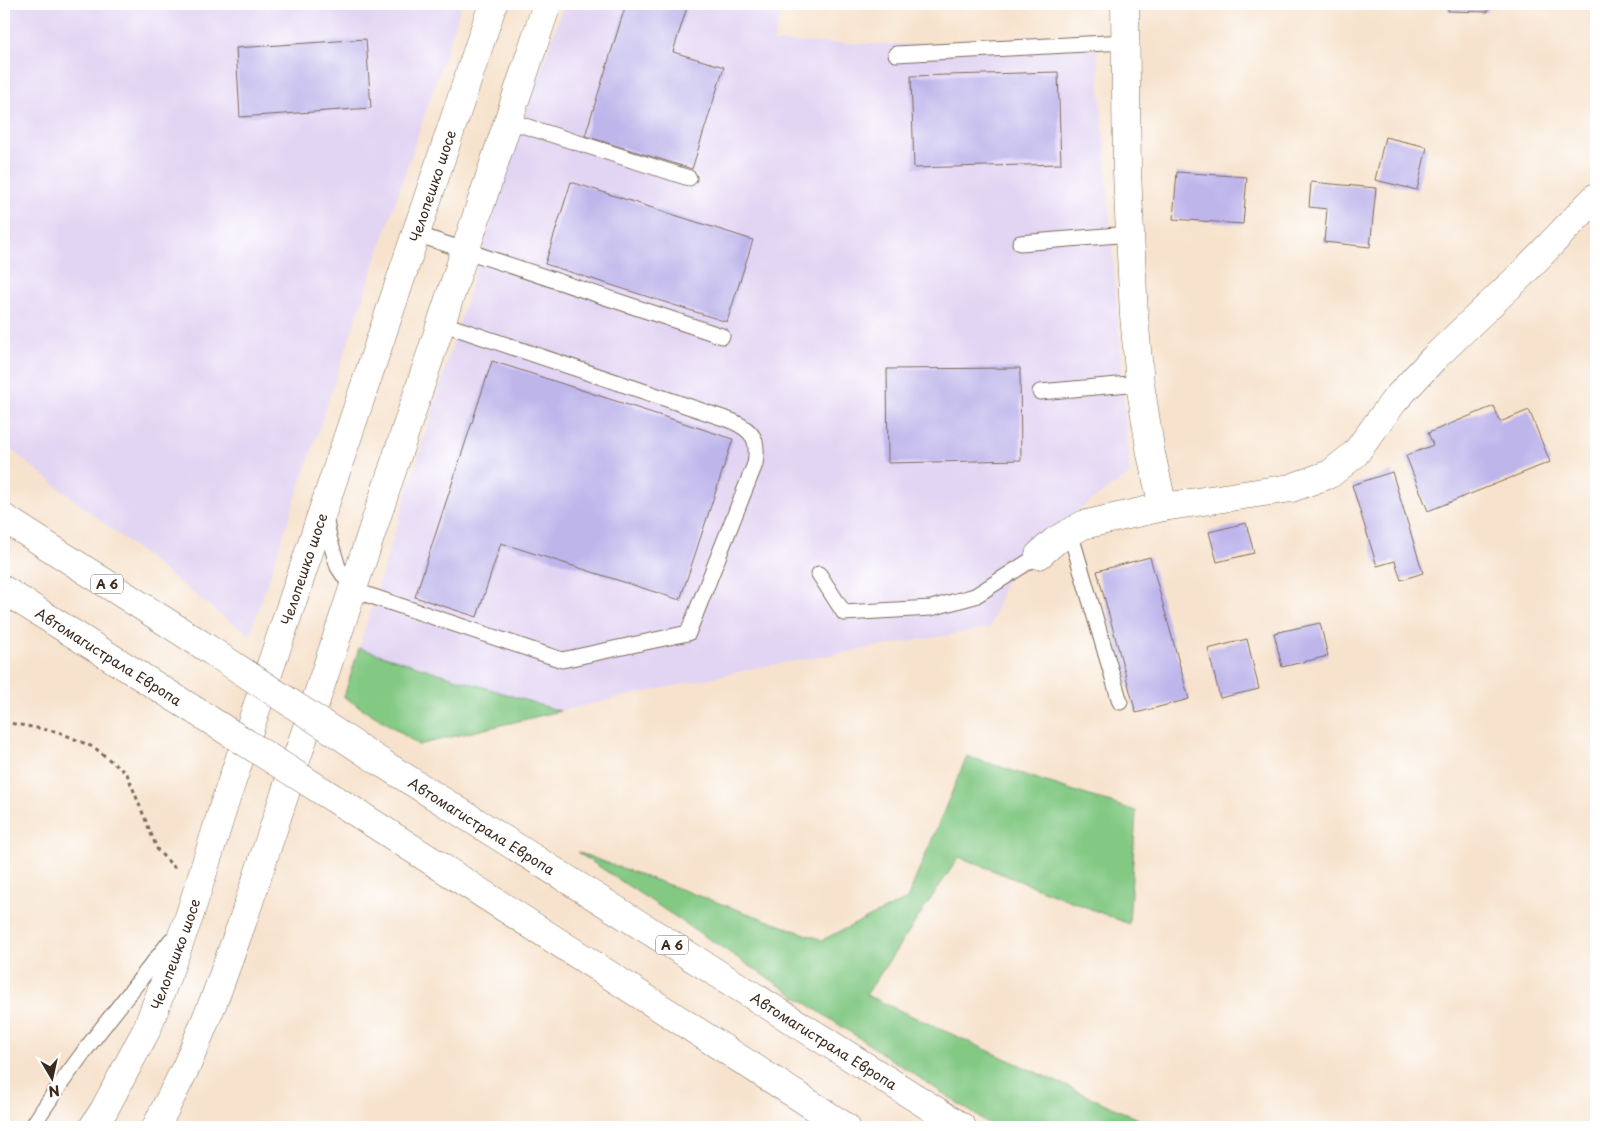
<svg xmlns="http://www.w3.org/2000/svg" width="1600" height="1131" font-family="'Playpen Sans',sans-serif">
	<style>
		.built { fill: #e2d4f3 }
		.green { fill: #83c984; stroke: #5f7a51 }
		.building { fill: #beb5eb }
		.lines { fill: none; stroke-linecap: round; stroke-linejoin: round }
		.service-casing { stroke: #7d6b5b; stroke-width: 17 }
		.minor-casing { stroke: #7d6b5b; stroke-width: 29 }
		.secondary-casing { stroke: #7d6b5b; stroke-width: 29 }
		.motorway-casing { stroke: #7d6b5b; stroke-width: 29 }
		.path { stroke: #7d6b5b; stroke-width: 3; stroke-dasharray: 4 4; stroke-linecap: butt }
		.service { stroke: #fff; stroke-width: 15 }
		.minor { stroke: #fff; stroke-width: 28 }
		.secondary { stroke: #fff; stroke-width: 28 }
		.motorway { stroke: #fff; stroke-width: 28 }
		.motorway-bridge-casing { stroke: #7d6b5b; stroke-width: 29; stroke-linecap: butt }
		.motorway-bridge { stroke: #fff; stroke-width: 28 }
		.labels { text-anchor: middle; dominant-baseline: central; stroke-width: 4; stroke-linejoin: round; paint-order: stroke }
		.shield { fill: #fff; stroke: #766a62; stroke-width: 1 }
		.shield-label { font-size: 12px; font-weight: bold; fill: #3b2a1e }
		.street-label { font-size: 14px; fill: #3b2a1e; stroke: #fff }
	</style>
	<rect width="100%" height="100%" fill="#fff"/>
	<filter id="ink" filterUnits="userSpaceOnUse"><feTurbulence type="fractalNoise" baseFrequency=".02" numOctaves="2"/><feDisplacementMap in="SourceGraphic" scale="10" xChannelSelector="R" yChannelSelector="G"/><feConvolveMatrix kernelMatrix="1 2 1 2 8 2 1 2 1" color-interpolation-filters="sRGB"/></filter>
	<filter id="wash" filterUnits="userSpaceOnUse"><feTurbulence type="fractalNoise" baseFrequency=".0096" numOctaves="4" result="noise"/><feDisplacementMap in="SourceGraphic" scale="20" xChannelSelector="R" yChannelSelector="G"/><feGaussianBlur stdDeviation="1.12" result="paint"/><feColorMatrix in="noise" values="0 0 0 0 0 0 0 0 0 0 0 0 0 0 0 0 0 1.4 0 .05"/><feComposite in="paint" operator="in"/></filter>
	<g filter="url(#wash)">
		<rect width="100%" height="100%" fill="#f7e3cd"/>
		<g class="built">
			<polygon points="4,4 462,4 250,634 222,616 11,450 4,445"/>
			<polygon points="564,4 784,4 773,42 1097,48 1130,474 1013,556 990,628 760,667 560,711 359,648 510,159"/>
		</g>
		<g class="green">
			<polygon points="359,648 560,711 418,745 397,730 344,697"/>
			<polygon points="967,756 1136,811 1129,924 959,857 866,995 1156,1127 994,1127 577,852 822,940 907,899"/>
		</g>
		<g id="blocks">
			<g class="building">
				<polygon points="626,4 688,4 673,52 724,67 692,169 585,136"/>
				<polygon points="1448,4 1488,4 1488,12 1448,11"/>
				<polygon points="366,39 371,108 240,117 236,48"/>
				<polygon points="1058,72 1061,164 914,168 911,76"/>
				<polygon points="1385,137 1427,147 1417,190 1375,180"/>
				<polygon points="1177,172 1247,177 1243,224 1173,219"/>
				<polygon points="571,182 753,240 727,322 545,264"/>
				<polygon points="1311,182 1376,188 1370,247 1324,242 1327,209 1309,207"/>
				<polygon points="492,361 733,439 680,600 501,543 477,617 415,597"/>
				<polygon points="1020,368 1021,460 888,463 887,369"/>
				<polygon points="1494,406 1500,422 1529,410 1550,462 1428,511 1406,456 1433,445 1428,433"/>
				<polygon points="1392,472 1423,573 1401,580 1395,561 1377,566 1352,485"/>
				<polygon points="1246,523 1254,553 1217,562 1209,532"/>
				<polygon points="1150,557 1189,699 1136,713 1097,571"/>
				<polygon points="1320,623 1328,656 1282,667 1274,633"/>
				<polygon points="1247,639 1259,689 1220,698 1208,649"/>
			</g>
		</g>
	</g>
	<g filter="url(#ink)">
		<use href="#blocks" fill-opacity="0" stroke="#7d6b5b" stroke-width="1"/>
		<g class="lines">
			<defs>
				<g id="service">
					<polyline points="896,54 1125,42"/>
					<polyline points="509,121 689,178"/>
					<polyline points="416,234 722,336"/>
					<polyline points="1020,243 1130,234"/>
					<polyline points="1040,392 1140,383"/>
					<path d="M 325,517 L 329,537 L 338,567 L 353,590 L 562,660 L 688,633 L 755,464 C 759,440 754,431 732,421 L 441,323"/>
					<polyline points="1070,532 1120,702"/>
					<polyline points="819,574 844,613 931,608 975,596 1039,555"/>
					<path d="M 32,1127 C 73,1061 124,1001 171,940"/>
				</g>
				<g id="minor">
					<polyline points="1125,4 1127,172 1134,315 1140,383 1151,454 1163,507"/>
					<polyline points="1039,555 1055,541 1083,525 1163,507 1291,488 1330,474 1355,454 1394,401 1434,358 1520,276 1596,197"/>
				</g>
				<g id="secondary">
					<path id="s1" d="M 93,1127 L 104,1110 L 147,1029 L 189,917 L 225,802 L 493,4"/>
					<polyline points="156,1127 187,1065 216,995 243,920 547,4"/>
				</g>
				<g id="motorway">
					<polyline points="4,518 210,650"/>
					<path id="s2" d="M 4,590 L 191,708"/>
					<path id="s3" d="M 382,763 L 962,1127"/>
					<polyline points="360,815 846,1127"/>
				</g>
			</defs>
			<use href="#service" class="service-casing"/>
			<use href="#minor" class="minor-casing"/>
			<use href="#secondary" class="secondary-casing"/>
			<use href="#motorway" class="motorway-casing"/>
			<polyline class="path" points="4,722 59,732 95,748 127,774 158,851 175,868"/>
			<use href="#service" class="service"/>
			<use href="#minor" class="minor"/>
			<use href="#secondary" class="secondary"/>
			<use href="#motorway" class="motorway"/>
			<defs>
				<g id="motorway-bridge">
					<polyline points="210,650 382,763"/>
					<polyline points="191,708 360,815"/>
				</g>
			</defs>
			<use href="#motorway-bridge" class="motorway-bridge-casing"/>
			<use href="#motorway-bridge" class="motorway-bridge"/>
		</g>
	</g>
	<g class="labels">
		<g class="shield">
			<rect x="91" y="574.5" width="32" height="19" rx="4"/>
			<rect x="656" y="935.5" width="32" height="19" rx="4"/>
		</g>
		<g class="shield-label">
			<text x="107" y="584">A 6</text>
			<text x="672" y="945">A 6</text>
		</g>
		<g class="street-label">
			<text stroke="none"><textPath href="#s1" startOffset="1002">Челопешко шосе</textPath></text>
			<text stroke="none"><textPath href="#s1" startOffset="598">Челопешко шосе</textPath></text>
			<text stroke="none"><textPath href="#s2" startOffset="124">Автомагистрала Европа</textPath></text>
			<text stroke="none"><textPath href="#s3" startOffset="118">Автомагистрала Европа</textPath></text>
			<text stroke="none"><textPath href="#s1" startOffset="192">Челопешко шосе</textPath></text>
			<text stroke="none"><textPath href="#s3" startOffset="522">Автомагистрала Европа</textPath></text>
		</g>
	</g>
	<rect width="1600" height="1131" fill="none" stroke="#fff" stroke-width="20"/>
	<g transform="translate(52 1078) rotate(171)" stroke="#ffffff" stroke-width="4" paint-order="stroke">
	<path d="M0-4L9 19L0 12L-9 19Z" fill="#3b2a1e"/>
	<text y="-8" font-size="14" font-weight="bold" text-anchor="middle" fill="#3b2a1e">N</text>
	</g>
</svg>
